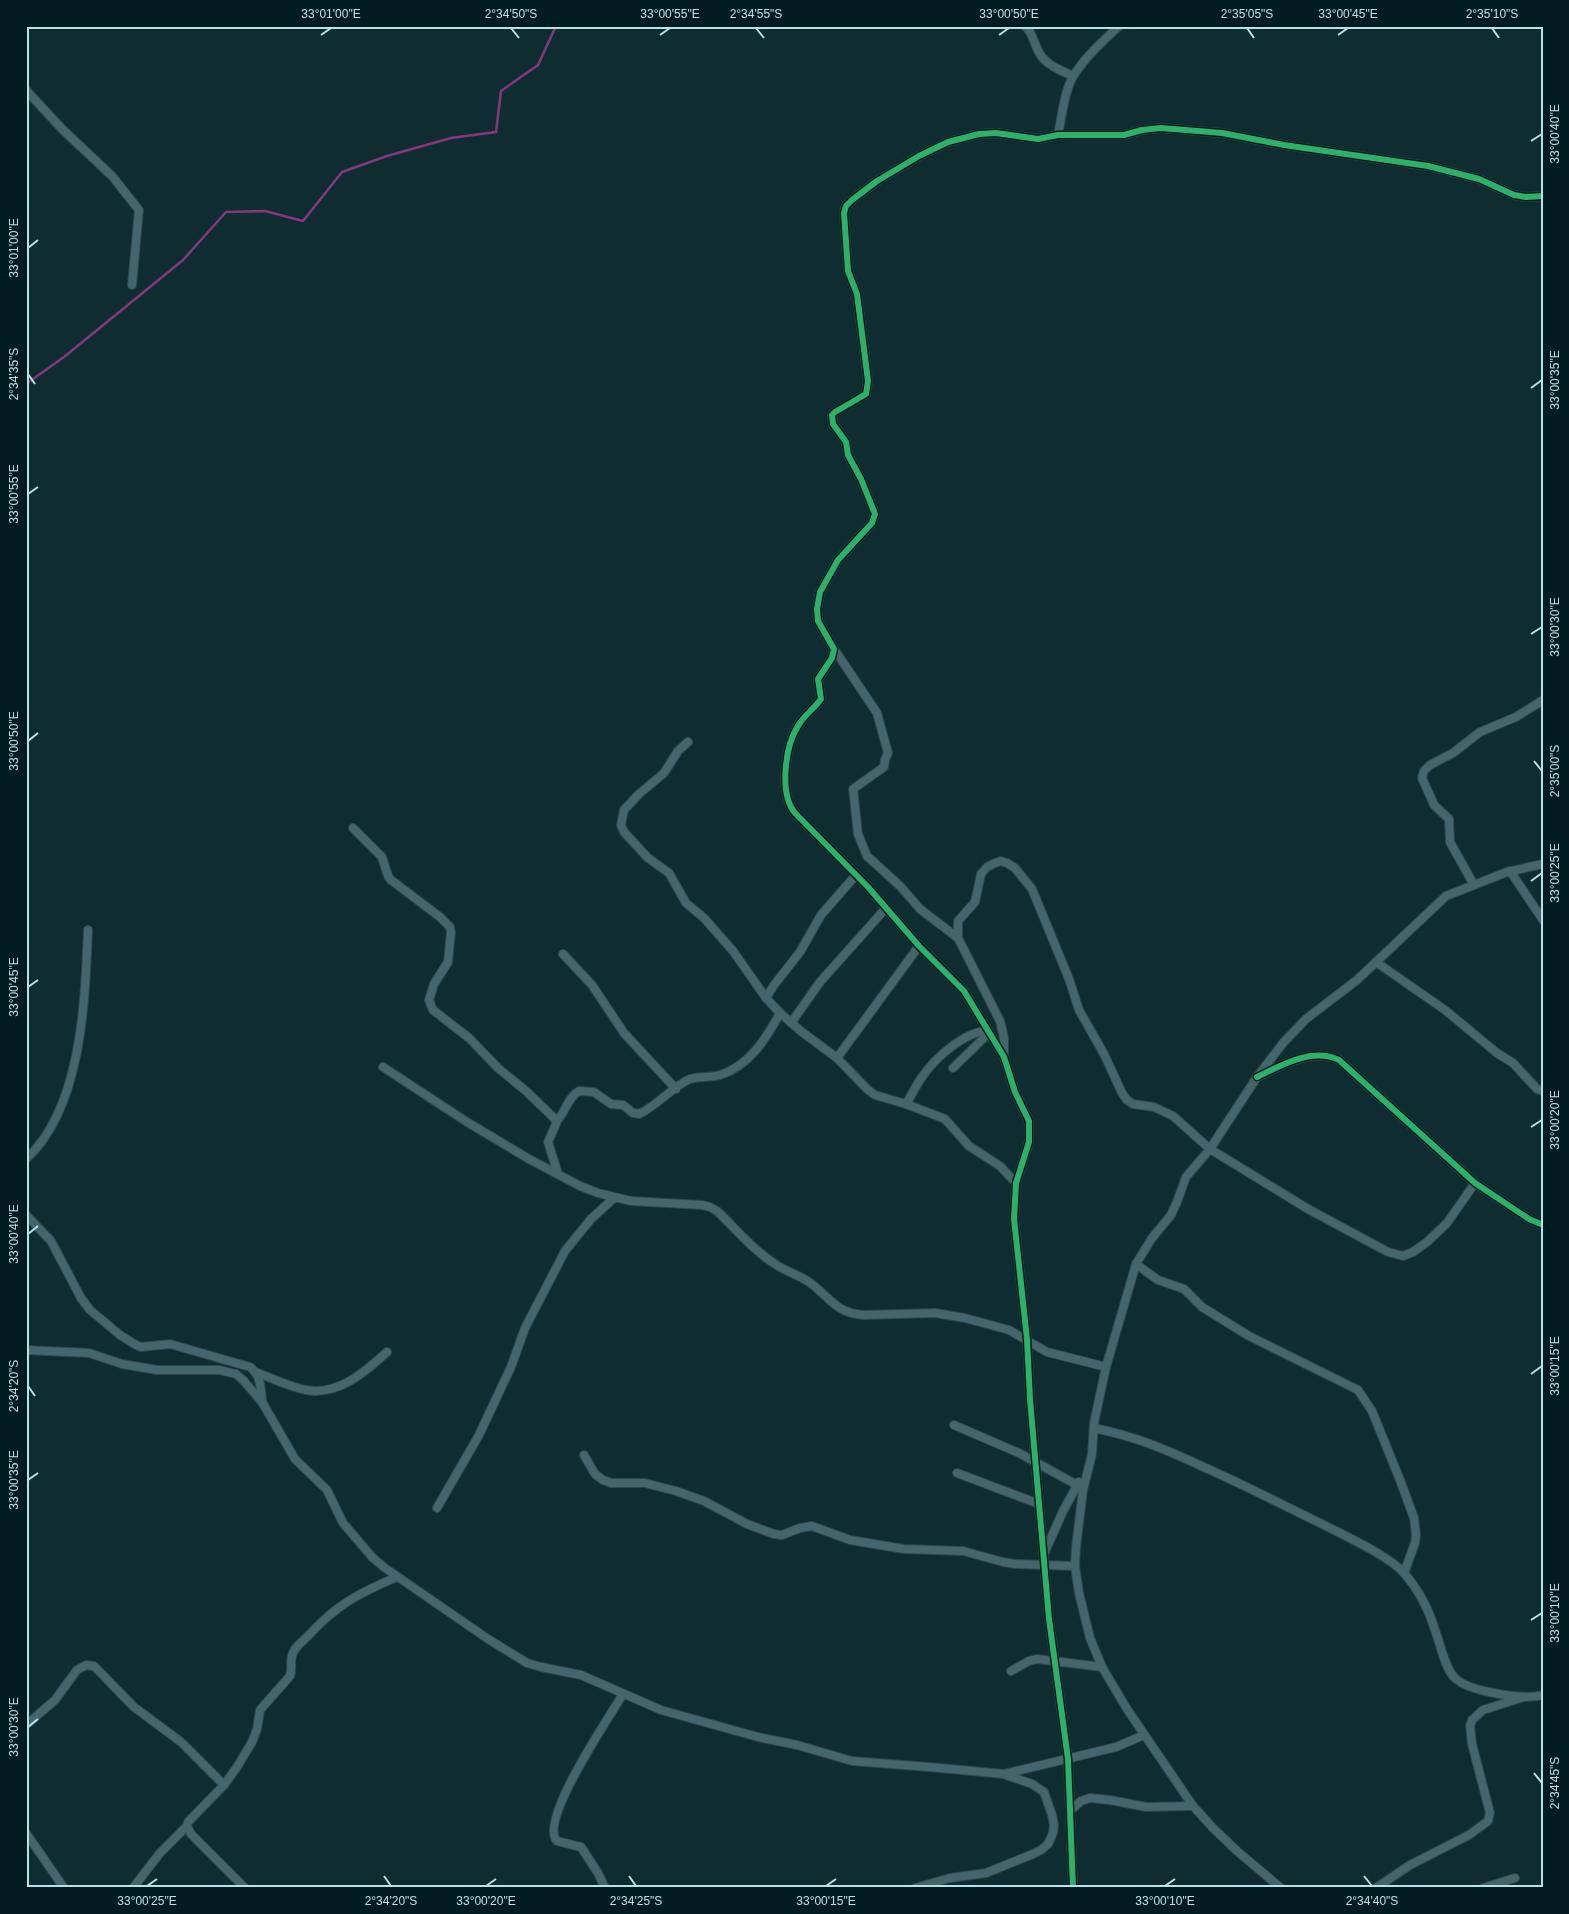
<svg xmlns="http://www.w3.org/2000/svg" width="1569" height="1914" font-family="Helvetica,sans-serif">
	<style>
		.lines { fill: none; stroke-linecap: round; stroke-linejoin: round }
		.stream { stroke: #85377e; stroke-width: 2.5 }
		.minor-casing { stroke: #2f464a; stroke-width: 10 }
		.minor { stroke: #43656b; stroke-width: 8 }
		.cycleway-casing { stroke: #001c21; stroke-width: 9 }
		.cycleway { stroke: #2db169; stroke-width: 6 }
		.ticks { fill: none; stroke: #b8e2eb; stroke-width: 2 }
		.neatline { fill: none; stroke: #b8e2eb; stroke-width: 2 }
		.ticks-label { font-size: 12px; text-anchor: middle; fill: #b8e2eb }
	</style>
	<rect width="100%" height="100%" fill="#0f2c31"/>
	<g class="lines">
		<polyline class="stream" points="26,384 64,357 183,260 226,212 265,211 303,221 342,172 387,156 451,138 496,132 501,91 538,65 556,26"/>
		<defs>
			<g id="minor">
				<path d="M 1025,26 C 1034,34 1034,45 1040,54 C 1046,65 1062,71 1073,76"/>
				<polyline points="26,90 62,129 112,176 139,210 132,285"/>
				<path d="M 1058,135 C 1062,117 1064,91 1074,75 C 1086,56 1103,41 1119,26"/>
				<polyline points="834,649 877,713 888,753 885,760 884,767 853,789 858,834 867,856 901,887 920,909 958,938 1000,1021 1004,1038 1004,1055"/>
				<polyline points="688,742 678,751 664,773 639,794 624,810 621,825 624,832 648,858 669,873 686,903 704,918 733,951 766,998 780,1013 802,1032 837,1058 868,1090 875,1095 906,1104 945,1119 969,1146 1000,1166 1016,1183"/>
				<polyline points="353,828 382,857 388,876 391,880 440,917 450,927 451,932 448,962 434,984 429,1000 433,1010 469,1038 498,1068 526,1091 555,1119 556,1124 548,1142 558,1174"/>
				<polyline points="1510,871 1543,920"/>
				<polyline points="1474,885 1450,842 1449,819 1434,805 1431,798 1422,778 1424,771 1430,765 1453,753 1480,732 1516,717 1543,700"/>
				<polyline points="958,938 958,921 975,902 981,874 987,867 995,863 1001,861 1007,863 1015,868 1032,889 1069,979 1079,1010 1104,1054 1122,1093 1127,1100 1133,1104 1154,1107 1173,1116 1210,1149 1308,1209 1388,1252 1403,1256 1413,1252 1427,1242 1447,1223 1475,1183"/>
				<polyline points="563,954 592,985 624,1033 676,1089"/>
				<polyline points="1376,962 1445,1010 1497,1053 1513,1063 1537,1089 1543,1091"/>
				<polyline points="766,998 774,985 800,952 821,915 856,875"/>
				<polyline points="791,1023 820,982 886,908"/>
				<polyline points="837,1058 919,946"/>
				<path d="M 383,1067 L 467,1122 L 529,1159 L 580,1186 L 598,1193 L 631,1201 L 702,1205 L 710,1207 L 717,1211 C 736,1229 753,1250 775,1264 C 785,1271 799,1275 809,1282 C 830,1297 835,1313 864,1315 L 935,1313 L 965,1318 L 1009,1330 L 1047,1352 L 1106,1367"/>
				<polyline points="953,1068 989,1033"/>
				<path d="M 1260,1076 C 1283,1064 1313,1048 1339,1060 L 1475,1183 L 1529,1219 L 1543,1225"/>
				<path d="M 906,1104 C 912,1095 916,1085 922,1077 C 935,1058 965,1031 988,1031"/>
				<path d="M 556,1122 C 566,1112 567,1098 579,1091 L 594,1092 L 611,1104 L 623,1105 L 633,1113 L 639,1114 C 657,1106 673,1086 690,1079 C 699,1076 710,1078 720,1075 C 749,1066 766,1039 780,1013"/>
				<path d="M 26,1159 C 82,1108 85,1000 88,930"/>
				<path d="M 26,1215 L 51,1241 L 81,1298 L 90,1310 L 120,1335 L 136,1345 L 141,1347 L 170,1344 L 250,1367 C 261,1376 261,1388 262,1402"/>
				<polyline points="1136,1264 1158,1280 1184,1289 1202,1307 1249,1336 1358,1390 1372,1411 1400,1480 1414,1518 1416,1535 1415,1543 1404,1573"/>
				<polyline points="26,1350 89,1353 122,1364 157,1370 219,1370 236,1374 243,1380 262,1402 295,1459 327,1490 343,1523 372,1557 385,1568 488,1639 527,1663 541,1667 581,1675 661,1710 758,1737 797,1745 852,1761 929,1767 1004,1774 1116,1747 1144,1735"/>
				<path d="M 255,1372 C 272,1378 289,1387 306,1390 C 338,1396 365,1372 387,1352"/>
				<polyline points="954,1425 1019,1453 1077,1485"/>
				<path d="M 1094,1428 C 1138,1437 1167,1450 1208,1469 C 1246,1486 1283,1505 1320,1523 C 1343,1535 1388,1555 1404,1573 C 1418,1589 1429,1610 1435,1630 C 1440,1643 1445,1669 1455,1678 C 1469,1692 1524,1700 1543,1695"/>
				<polyline points="584,1455 595,1474 603,1480 611,1483 645,1483 676,1491 704,1501 747,1524 774,1534 782,1535 800,1528 812,1526 850,1540 904,1549 963,1551 1003,1562 1015,1564 1075,1566"/>
				<polyline points="957,1473 1039,1504"/>
				<polyline points="437,1508 479,1435 511,1367 525,1328 565,1251 591,1219 614,1198"/>
				<polyline points="1044,1554 1063,1511 1079,1482"/>
				<polyline points="1011,1671 1029,1661 1037,1659 1102,1667"/>
				<polyline points="26,1725 55,1700 77,1670 86,1665 94,1666 134,1707 181,1742 224,1785"/>
				<polyline points="1071,1810 1081,1801 1090,1798 1110,1800 1146,1807 1193,1806"/>
				<polyline points="26,1833 64,1888"/>
				<polyline points="133,1888 160,1853 187,1826"/>
				<path d="M 245,1888 L 191,1834 L 187,1826 L 188,1822 L 224,1785 L 237,1767 L 252,1742 L 257,1729 L 260,1710 L 290,1676 C 293,1668 289,1661 293,1653 C 295,1647 303,1641 308,1636 C 336,1605 359,1593 397,1577"/>
				<path d="M 605,1888 L 598,1873 L 581,1847 L 557,1841 C 538,1821 610,1716 623,1694"/>
				<polyline points="915,1888 950,1878 986,1873 1033,1854 1041,1850 1048,1844 1053,1833 1054,1825 1052,1815 1044,1792 1032,1784 1006,1775"/>
				<path d="M 1073,1888 L 1068,1759 L 1049,1619 L 1030,1399 L 1027,1339 L 1014,1219 L 1016,1183 L 1029,1142 L 1029,1121 L 1015,1092 L 1004,1057 L 964,991 L 919,946 L 868,887 L 795,813 C 779,794 785,746 798,726 C 804,715 814,709 821,699 L 818,679 L 832,658 L 834,649 L 818,621 L 817,609 L 820,592 L 838,560 L 872,523 L 875,514 L 861,479 L 848,455 L 846,442 L 833,424 L 832,415 L 835,412 L 866,394 L 868,381 L 857,294 L 848,271 L 844,213 L 846,206 L 852,200 L 877,181 L 919,156 L 948,142 L 979,134 L 996,133 L 1038,139 L 1058,135 L 1124,135 L 1142,130 L 1161,128 L 1222,133 L 1284,145 L 1428,166 L 1479,179 L 1514,195 L 1526,197 L 1543,196"/>
				<polyline points="1281,1888 1237,1851 1213,1828 1193,1806 1127,1709 1102,1667 1090,1638 1079,1593 1075,1566 1076,1547 1083,1490 1092,1454 1094,1423 1106,1367 1136,1264 1152,1238 1171,1215 1177,1202 1186,1177 1210,1149 1257,1077 1283,1043 1306,1019 1357,980 1446,896 1507,872 1543,864"/>
				<polyline points="1376,1888 1410,1865 1469,1835 1488,1821 1490,1813 1472,1744 1470,1726 1472,1720 1483,1710 1524,1697"/>
				<polyline points="1483,1888 1515,1878"/>
			</g>
		</defs>
		<use href="#minor" class="minor-casing"/>
		<use href="#minor" class="minor"/>
		<defs>
			<g id="cycleway">
				<path d="M 1257,1077 C 1282,1065 1312,1047 1339,1060 L 1475,1183 L 1529,1219 L 1543,1225"/>
				<path d="M 1073,1888 L 1068,1759 L 1049,1619 L 1030,1399 L 1027,1339 L 1014,1219 L 1016,1183 L 1029,1142 L 1029,1121 L 1015,1092 L 1004,1057 L 964,991 L 919,946 L 868,887 L 795,813 C 779,794 785,746 798,726 C 804,715 814,709 821,699 L 818,679 L 832,658 L 834,649 L 818,621 L 817,609 L 820,592 L 838,560 L 872,523 L 875,514 L 861,479 L 848,455 L 846,442 L 833,424 L 832,415 L 835,412 L 866,394 L 868,381 L 857,294 L 848,271 L 844,213 L 846,206 L 852,200 L 877,181 L 919,156 L 948,142 L 979,134 L 996,133 L 1038,139 L 1058,135 L 1124,135 L 1142,130 L 1161,128 L 1222,133 L 1284,145 L 1428,166 L 1479,179 L 1514,195 L 1526,197 L 1543,196"/>
			</g>
		</defs>
		<use href="#cycleway" class="cycleway-casing"/>
		<use href="#cycleway" class="cycleway"/>
	</g>
	<path class="ticks" d="M 511,28 L 519,38M 756,28 L 764,38M 1247,28 L 1254,38M 1492,28 L 1499,38M 321,35 L 331,28M 660,35 L 670,28M 999,35 L 1009,28M 1338,35 L 1348,28M 1531,141 L 1542,134M 28,248 L 38,240M 28,374 L 35,384M 1531,388 L 1542,380M 28,494 L 38,487M 1531,634 L 1542,627M 28,741 L 38,733M 1534,761 L 1542,771M 1531,881 L 1542,873M 28,987 L 38,980M 1531,1127 L 1542,1120M 28,1234 L 38,1226M 1531,1374 L 1542,1366M 28,1386 L 35,1396M 28,1480 L 38,1473M 1531,1620 L 1542,1613M 28,1727 L 38,1719M 1534,1773 L 1542,1783M 384,1876 L 391,1886M 629,1876 L 636,1886M 1364,1876 L 1372,1886M 147,1886 L 157,1879M 486,1886 L 496,1879M 826,1886 L 836,1879M 1165,1886 L 1175,1879"/>
	<rect width="1569" height="1914" fill="none" stroke="#001c21" stroke-width="55"/>
	<rect x="28" y="28" width="1514" height="1858" class="neatline"/>
	<g class="ticks-label">
		<text x="331" y="18">33°01'00"E</text>
		<text x="511" y="18">2°34'50"S</text>
		<text x="670" y="18">33°00'55"E</text>
		<text x="756" y="18">2°34'55"S</text>
		<text x="1009" y="18">33°00'50"E</text>
		<text x="1247" y="18">2°35'05"S</text>
		<text x="1348" y="18">33°00'45"E</text>
		<text x="1492" y="18">2°35'10"S</text>
		<text transform="translate(1555 134) rotate(-90)" y="4">33°00'40"E</text>
		<text transform="translate(14 248) rotate(-90)" y="4">33°01'00"E</text>
		<text transform="translate(14 374) rotate(-90)" y="4">2°34'35"S</text>
		<text transform="translate(1555 380) rotate(-90)" y="4">33°00'35"E</text>
		<text transform="translate(14 494) rotate(-90)" y="4">33°00'55"E</text>
		<text transform="translate(1555 627) rotate(-90)" y="4">33°00'30"E</text>
		<text transform="translate(14 741) rotate(-90)" y="4">33°00'50"E</text>
		<text transform="translate(1555 771) rotate(-90)" y="4">2°35'00"S</text>
		<text transform="translate(1555 873) rotate(-90)" y="4">33°00'25"E</text>
		<text transform="translate(14 987) rotate(-90)" y="4">33°00'45"E</text>
		<text transform="translate(1555 1120) rotate(-90)" y="4">33°00'20"E</text>
		<text transform="translate(14 1234) rotate(-90)" y="4">33°00'40"E</text>
		<text transform="translate(1555 1366) rotate(-90)" y="4">33°00'15"E</text>
		<text transform="translate(14 1386) rotate(-90)" y="4">2°34'20"S</text>
		<text transform="translate(14 1480) rotate(-90)" y="4">33°00'35"E</text>
		<text transform="translate(1555 1613) rotate(-90)" y="4">33°00'10"E</text>
		<text transform="translate(14 1727) rotate(-90)" y="4">33°00'30"E</text>
		<text transform="translate(1555 1783) rotate(-90)" y="4">2°34'45"S</text>
		<text x="147" y="1905">33°00'25"E</text>
		<text x="391" y="1905">2°34'20"S</text>
		<text x="486" y="1905">33°00'20"E</text>
		<text x="636" y="1905">2°34'25"S</text>
		<text x="826" y="1905">33°00'15"E</text>
		<text x="1165" y="1905">33°00'10"E</text>
		<text x="1372" y="1905">2°34'40"S</text>
	</g>
</svg>
